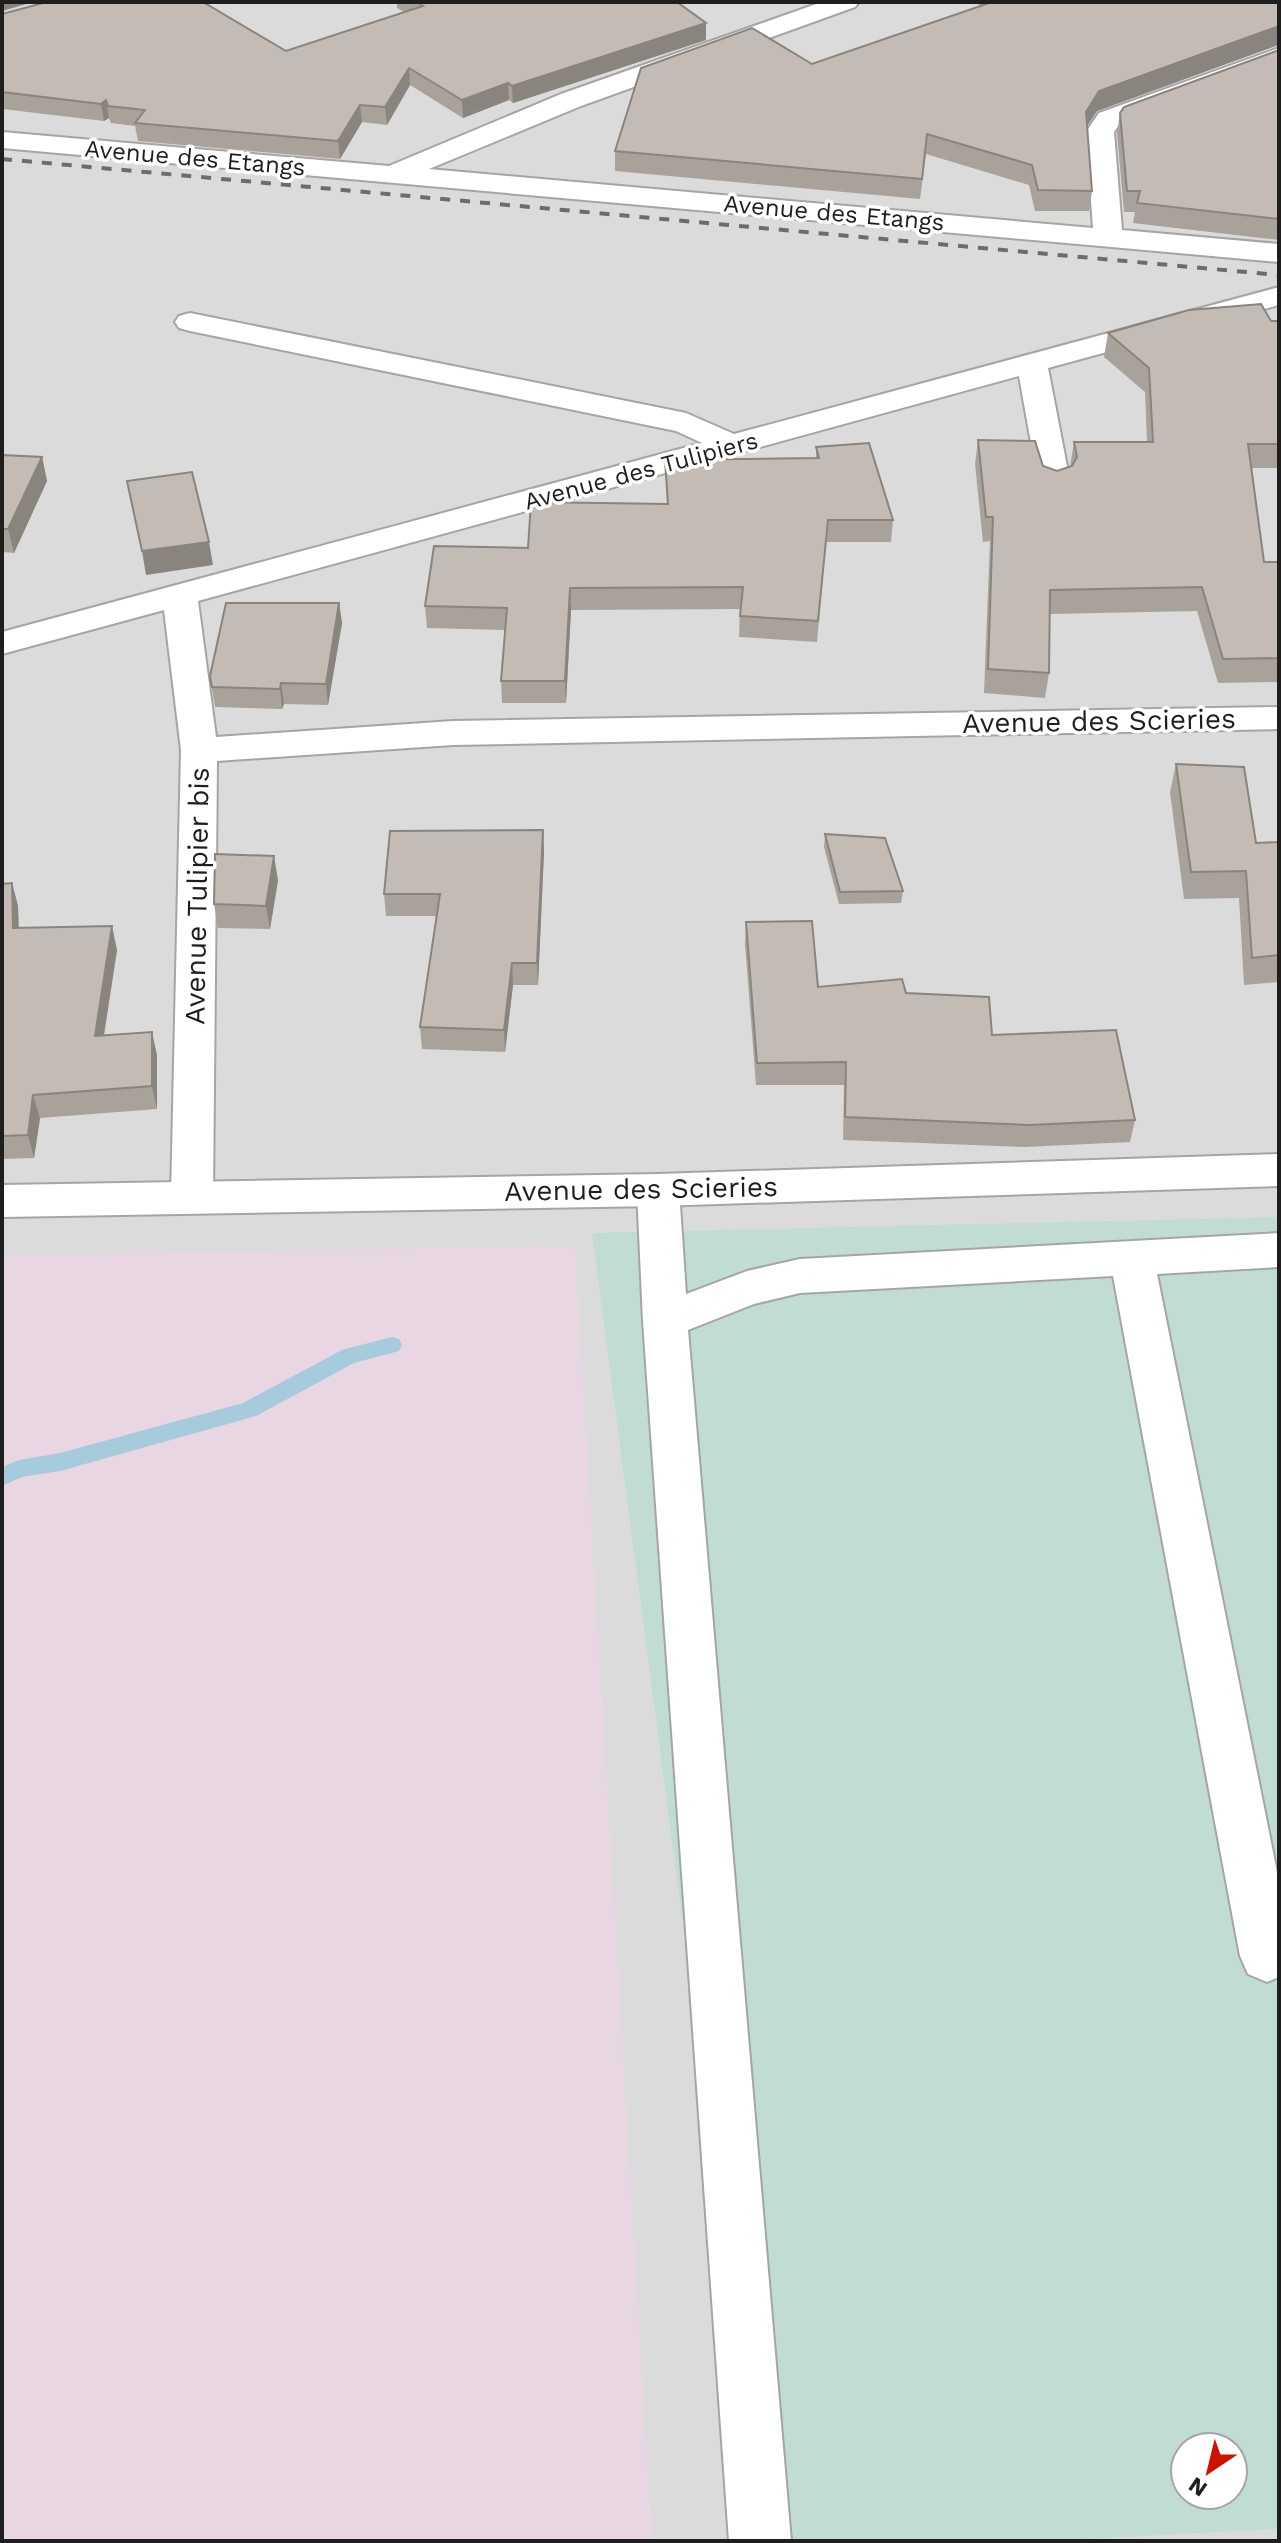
<svg xmlns="http://www.w3.org/2000/svg" width="1281" height="2543" font-family="'Work Sans',sans-serif">
	<style>
		.residential { fill: #dcdbdb; fill-rule: evenodd }
		.industrial { fill: #e8d6e3 }
		.wetland { fill: #c1ddd3; fill-rule: evenodd }
		.lines { fill: none; stroke-linecap: round; stroke-linejoin: round }
		.stream { fill: #a5cbdd; fill-rule: evenodd }
		.minor-casing { stroke: #a5a5a5; stroke-width: 4 }
		.tertiary-casing { stroke: #a5a5a5; stroke-width: 4 }
		.minor { fill: #fff; fill-rule: evenodd }
		.tertiary { fill: #fff; fill-rule: evenodd }
		.rail { stroke: #6c6c6c; stroke-width: 4; stroke-dasharray: 10 10; stroke-linecap: butt }
		.wall { fill: #a9a29b }
		.shaded-wall { fill: #89847e }
		.building { fill: #c4bcb4; stroke: #89847e; stroke-width: 2 }
		.labels { text-anchor: middle; dominant-baseline: central; stroke-width: 7; stroke-linejoin: round; paint-order: stroke }
		.far-street-label { font-size: 24px; fill: #1e1e1e; stroke: #fff }
		.street-label { font-size: 28px; fill: #1e1e1e; stroke: #fff }
	</style>
	<rect width="100%" height="100%" fill="#efede4"/>
	<path class="residential" d="M 2,2 L 1279,2 L 1279,2541 L 2,2541 ZM 1185,2447 L 1233,2447 L 1233,2495 L 1185,2495 Z"/>
	<polygon class="industrial" points="575,1246 652,2541 2,2541 2,1256"/>
	<path class="wetland" d="M 1279,1217 L 1279,2529 L 1045,2541 L 764,2541 L 592,1233 ZM 1185,2447 L 1233,2447 L 1233,2495 L 1185,2495 Z"/>
	<g class="lines">
		<polygon class="stream" points="392,1337 399,1339 402,1345 399,1351 354,1363 256,1416 60,1471 22,1477 2,1486 2,1467 19,1460 60,1453 243,1403 342,1350"/>
		<defs>
			<g id="minor">
				<polygon points="822,2 859,2 855,7 581,106 429,169 1093,228 1086,132 1099,113 1279,48 1279,65 1119,125 1114,132 1122,230 1279,244 1279,262 2,148 2,132 389,166 561,94"/>
				<polygon points="1279,287 1279,305 1048,368 1070,482 1066,489 1054,492 1042,489 1038,482 1019,376 198,601 216,737 453,721 1279,707 1279,729 453,745 217,761 213,1197 207,1209 192,1213 177,1209 171,1197 181,750 164,610 2,654 2,632 702,443 676,431 190,331 179,328 175,322 179,316 190,313 686,413 734,434"/>
				<polygon points="658,1174 673,1179 679,1190 686,1294 747,1271 800,1259 1279,1233 1279,1267 1157,1274 1279,1882 1279,1977 1267,1982 1248,1974 1240,1956 1113,1276 800,1293 754,1304 688,1330 791,2541 729,2541 643,1321 637,1190 643,1179"/>
			</g>
			<polygon id="tertiary" points="1279,1154 1279,1186 658,1206 2,1217 2,1185 658,1174"/>
		</defs>
		<use href="#minor" class="minor-casing"/>
		<use href="#tertiary" class="tertiary-casing"/>
		<use href="#minor" class="minor"/>
		<use href="#tertiary" class="tertiary"/>
		<polyline class="rail" points="2,159 1279,275"/>
	</g>
	<g class="wall">
		<polygon points="397,2 677,2 706,40 513,103 509,100 463,118 410,85 387,125 362,122 340,159 138,141 135,126 111,123 109,118 104,121 2,109 2,14 286,51 404,12 397,8"/>
		<polygon points="974,2 1279,2 1279,46 1278,45 1097,111 1087,126 1092,191 1089,211 1035,211 1029,185 926,154 920,199 615,171 615,151 812,64 981,6"/>
		<polygon points="1279,50 1279,240 1133,223 1135,212 1124,212 1117,133 1120,113"/>
		<polygon points="1271,321 1279,324 1279,468 1252,468 1264,562 1279,562 1279,682 1218,683 1197,611 1050,614 1049,673 1045,698 984,693 990,541 983,542 975,464 978,440 1057,471 1070,467 1074,442 1147,442 1145,392 1104,357 1108,333"/>
		<polygon points="816,447 893,520 891,542 826,542 817,642 739,637 740,609 571,610 566,703 502,703 501,681 505,630 427,628 425,606 528,548 667,504 665,460 816,458"/>
		<polygon points="2,455 42,457 47,481 14,553 2,552"/>
		<polygon points="339,603 342,623 328,705 284,704 282,709 215,707 210,676"/>
		<polygon points="1176,764 1256,843 1279,842 1279,982 1244,985 1239,898 1184,899 1170,792"/>
		<polygon points="543,830 544,852 538,985 513,985 505,1052 422,1049 420,1027 436,916 386,916 384,894"/>
		<polygon points="825,834 903,891 901,903 839,904 824,847"/>
		<polygon points="278,880 270,929 218,928 214,904"/>
		<polygon points="12,883 18,906 19,928 117,950 104,1036 157,1055 157,1109 40,1118 34,1158 2,1159 2,884"/>
		<polygon points="746,922 818,987 906,993 992,1035 1135,1120 1130,1142 1025,1147 843,1140 844,1085 756,1085 745,944"/>
	</g>
	<g class="shaded-wall">
		<polygon points="2,2 34,2 2,11"/>
		<polygon points="706,23 706,40 513,103 512,86"/>
		<polygon points="1279,26 1278,45 1097,111 1083,132 1086,112 1099,91"/>
		<polygon points="409,68 410,85 387,125 385,107"/>
		<polygon points="508,83 509,100 463,118 462,100"/>
		<polygon points="106,100 109,118 104,121 101,104"/>
		<polygon points="360,105 362,122 340,159 338,141"/>
		<polygon points="42,457 47,481 14,553 8,529"/>
		<polygon points="209,542 213,565 146,575 142,551"/>
		<polygon points="570,588 571,610 566,703 565,681"/>
		<polygon points="339,603 342,623 328,705 326,684"/>
		<polygon points="281,683 284,704 282,709 280,689"/>
		<polygon points="543,830 544,852 538,985 537,963"/>
		<polygon points="274,856 278,880 270,929 266,906"/>
		<polygon points="12,883 18,906 19,951 13,928"/>
		<polygon points="112,926 117,950 100,1059 95,1036"/>
		<polygon points="512,963 513,985 505,1052 504,1030"/>
		<polygon points="152,1032 157,1055 157,1109 152,1086"/>
		<polygon points="33,1095 40,1118 34,1158 28,1135"/>
	</g>
	<g class="building">
		<polygon points="47,2 203,2 286,51 423,6 416,2 677,2 706,23 512,86 508,83 462,100 409,68 385,107 360,105 338,141 135,123 145,110 108,106 106,100 101,104 2,92 2,14"/>
		<polygon points="992,2 1279,2 1279,26 1099,91 1086,112 1092,191 1038,190 1032,165 927,134 922,179 615,151 641,68 752,28 812,64"/>
		<polygon points="1279,50 1279,219 1137,203 1140,191 1127,191 1120,113 1124,107"/>
		<polygon points="1261,304 1271,321 1278,321 1279,324 1279,444 1248,444 1264,562 1279,562 1279,658 1223,659 1202,587 1050,590 1049,673 988,669 993,517 986,517 978,440 1035,441 1043,466 1057,471 1072,466 1077,457 1074,442 1153,442 1149,368 1108,333 1189,310"/>
		<polygon points="869,443 893,520 828,520 818,621 740,616 743,587 570,588 565,681 501,681 507,608 425,606 434,546 528,548 531,502 668,504 665,460 819,458 816,447"/>
		<polygon points="2,455 42,457 8,529 2,529"/>
		<polygon points="192,472 209,542 142,551 127,481"/>
		<polygon points="226,603 339,603 326,684 281,683 280,689 212,687 210,676"/>
		<polygon points="1176,764 1244,767 1256,843 1279,842 1279,955 1252,958 1246,871 1191,872"/>
		<polygon points="543,830 537,963 512,963 504,1030 420,1027 440,894 384,894 390,831"/>
		<polygon points="825,834 885,838 903,891 840,892"/>
		<polygon points="215,854 274,856 266,906 214,904"/>
		<polygon points="12,883 13,928 112,926 95,1036 152,1032 152,1086 33,1095 28,1135 2,1136 2,884"/>
		<polygon points="812,921 818,987 902,979 906,993 989,997 992,1035 1116,1030 1135,1120 1029,1125 845,1117 846,1062 757,1063 746,922"/>
	</g>
	<g class="labels">
		<g class="far-street-label">
			<text transform="translate(195 158) rotate(5)">Avenue des Etangs</text>
			<text transform="translate(834 213) rotate(5)">Avenue des Etangs</text>
			<text transform="translate(641 471) rotate(-15)">Avenue des Tulipiers</text>
		</g>
		<g class="street-label">
			<text transform="translate(1099 721) rotate(-1)">Avenue des Scieries</text>
			<text transform="translate(197 896) rotate(-89)">Avenue Tulipier bis</text>
			<text transform="translate(641 1189) rotate(-1)">Avenue des Scieries</text>
		</g>
	</g>
	<rect width="1281" height="2543" fill="none" stroke="#1e1e1e" stroke-width="8"/>
	<g transform="translate(1209 2471) rotate(215)"><circle r="38" fill="#ffffff" stroke="#a5a5a5" stroke-width="2"/>
	<path d="M0-6L14 30L0 20L-14 30Z" fill="#cd1300"/>
	<text y="-12" font-size="22" font-weight="bold" text-anchor="middle" fill="#1e1e1e">N</text>
	</g>
</svg>
